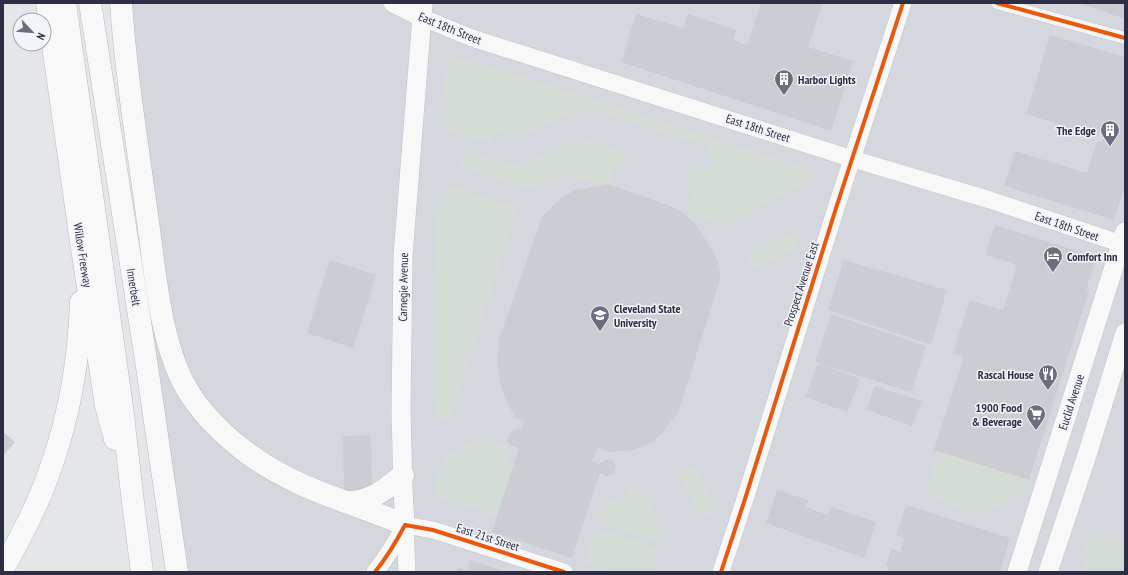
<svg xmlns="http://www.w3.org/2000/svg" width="1128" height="575" font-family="'PT Sans Narrow',sans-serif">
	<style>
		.built { fill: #d5d7df }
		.green { fill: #d3ddd5 }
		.building { fill: #cccdd2 }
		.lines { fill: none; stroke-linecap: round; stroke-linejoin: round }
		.street-casing { stroke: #c2c3c8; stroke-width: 13 }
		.secondary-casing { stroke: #c2c3c8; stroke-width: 18 }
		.primary-casing { stroke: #c1c2c7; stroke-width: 20 }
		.highway-casing { stroke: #b7b9be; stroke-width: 23 }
		.street { stroke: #f4f5f7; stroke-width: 12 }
		.secondary { stroke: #f8f8f8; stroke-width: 17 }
		.primary { stroke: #f8f8f8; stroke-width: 19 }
		.highway { stroke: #f8f8f8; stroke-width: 22 }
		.cycleway-casing { stroke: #f3f4f9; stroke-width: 6 }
		.cycleway { stroke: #e8590c; stroke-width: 4 }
		.labels { text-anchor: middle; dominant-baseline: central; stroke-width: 3; stroke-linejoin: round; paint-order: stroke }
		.street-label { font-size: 12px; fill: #2b2e44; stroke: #f3f4f9 }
		.poi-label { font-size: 12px; font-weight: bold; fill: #2b2e44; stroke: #f3f4f9; text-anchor: start }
	</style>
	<rect width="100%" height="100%" fill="#e5e6ea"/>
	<polygon class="built" points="116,3 1125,3 1125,572 177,572 146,360 143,259 119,98 118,77"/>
	<g class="green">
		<path d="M 463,58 L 806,168 L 810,171 L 811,176 L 808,182 L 726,225 L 689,214 L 685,205 L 691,199 C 691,192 690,190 685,186 L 691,166 C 699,166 704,172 710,165 C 713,157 711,151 706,146 L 612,116 L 596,112 L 583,112 L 572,114 L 553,120 L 533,132 L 520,136 L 508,135 L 494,132 L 491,141 L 489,142 C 476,139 450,133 440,124 C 442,110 442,75 449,64 C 452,59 458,58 463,58 Z"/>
		<path d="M 579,141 L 592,142 L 621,152 L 624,155 L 626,160 L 624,167 C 612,163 606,174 613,183 L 609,187 L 564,174 L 532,190 L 464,168 C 460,166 459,160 461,156 L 467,152 C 479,153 489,159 500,161 C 527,168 548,154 571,143 L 573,143 L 573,144 L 580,143 Z"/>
		<path d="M 451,186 L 512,207 L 514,209 L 515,215 L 452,414 L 450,418 L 443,420 C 438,419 435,415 434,409 L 433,281 L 440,194 L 444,188 Z"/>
		<path d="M 788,234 C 798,235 799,243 794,250 L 755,270 L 747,255 Z"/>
		<path d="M 482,438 L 506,446 C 504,454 507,458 512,464 L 496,516 L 440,498 C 437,497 436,496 435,493 C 433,487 443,461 446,455 L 450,452 L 459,450 Z"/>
		<path d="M 938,451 L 1029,480 L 1020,492 L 1019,491 L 1016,494 L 1017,495 L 1010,500 L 1006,502 L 1007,503 L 1005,504 L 1003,503 L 1000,505 L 1001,506 L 993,509 L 992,508 L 989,509 L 989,511 C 963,513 943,508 927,487 Z"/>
		<polygon points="693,466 714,504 713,511 709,515 702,516 698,512 678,473"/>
		<polygon points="629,486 645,492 665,530 661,542 603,523 605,520 599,517 604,501 609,503 626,495"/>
		<polygon points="595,528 659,549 652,572 615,572 585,562"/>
		<path d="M 1103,535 C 1107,536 1111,537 1115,540 C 1125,548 1125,564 1115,572 L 1089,572 C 1079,564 1079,546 1090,539 C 1094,536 1098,536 1103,535 Z"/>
	</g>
	<g class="building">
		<polygon points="761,3 817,3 822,5 808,47 853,61 831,131 621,62 636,14 683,28 688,14 736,30 733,40 747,45"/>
		<polygon points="1079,3 1125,3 1125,19"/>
		<polygon points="1050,35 1125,57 1125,185 1114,220 1004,186 1015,151 1087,173 1097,141 1102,142 1104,138 1103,134 1099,133 1098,137 1026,114"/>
		<polygon points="608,184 673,207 685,214 696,225 712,249 718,261 720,271 720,280 679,410 665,430 652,443 634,450 609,452 598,447 592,461 599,464 605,460 612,460 616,466 614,472 610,475 606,476 600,473 572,558 492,532 519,448 511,446 508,443 507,440 511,432 513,430 522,428 524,422 515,417 504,396 500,383 497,366 499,339 542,217 552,206 563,197 575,190"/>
		<polygon points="995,225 1097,257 1086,290 1089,291 1029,480 934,450 964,357 953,353 970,300 1003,310 1017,265 985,255"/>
		<polygon points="330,260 376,275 353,348 307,333"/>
		<polygon points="844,260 947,290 931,345 828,310"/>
		<polygon points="831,314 926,346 911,392 821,364 860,379 847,412 805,397 818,363 815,362"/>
		<polygon points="874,386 922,401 912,426 867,410"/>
		<polygon points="3,432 15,442 3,456"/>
		<polygon points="371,435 372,490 344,491 343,436"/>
		<polygon points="777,490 808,500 806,507 828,515 831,507 876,522 864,558 766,523"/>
		<polygon points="906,505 1010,538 1000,572 887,572 889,567 886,566 891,549 900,552 904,538 896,535"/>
		<polygon points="470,560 506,572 456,572 458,567 467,571"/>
	</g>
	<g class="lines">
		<defs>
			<polyline id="street" points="997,3 1125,38"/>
			<g id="secondary">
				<polyline points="421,17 472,38 853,159 990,200 1125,245"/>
				<polyline points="405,525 433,530 564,572"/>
				<polyline points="405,525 407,572"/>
				<path d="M 375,572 C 387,557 396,542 405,525"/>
				<polyline points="721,572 745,499 837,205 903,3"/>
			</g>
			<g id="primary">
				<polyline points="393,3 421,17"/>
				<polyline points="405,525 403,490 401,410 403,256 423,3"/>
				<polyline points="1017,572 1125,232"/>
				<polyline points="1048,572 1087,455 1125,333"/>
			</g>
			<g id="highway">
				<polyline points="47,3 80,235 106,406 115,439"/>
				<polyline points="65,3 122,407 133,503 142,572"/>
				<polyline points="90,3 146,360 177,572"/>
				<path d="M 121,3 C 126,76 138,149 148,222 C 155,272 160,337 183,382 C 197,410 225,437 250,455 C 298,490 352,502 405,525"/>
				<path d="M 346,502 C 370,503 386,489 403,475"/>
				<path d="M 3,569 C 22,535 40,501 52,464 C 70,413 79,357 81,302"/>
			</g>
		</defs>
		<use href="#street" class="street-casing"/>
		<use href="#secondary" class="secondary-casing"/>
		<use href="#primary" class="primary-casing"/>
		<use href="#highway" class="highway-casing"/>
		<use href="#street" class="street"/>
		<use href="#secondary" class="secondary"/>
		<use href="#primary" class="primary"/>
		<use href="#highway" class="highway"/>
		<defs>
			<g id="cycleway">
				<polyline points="997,3 1125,38"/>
				<path d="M 375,572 C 387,557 396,542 405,525 L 433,530 L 564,572"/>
				<polyline points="721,572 745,499 837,205 903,3"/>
			</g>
		</defs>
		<use href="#cycleway" class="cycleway-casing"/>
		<use href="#cycleway" class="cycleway"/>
	</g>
	<defs>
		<symbol id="building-pin" viewBox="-11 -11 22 30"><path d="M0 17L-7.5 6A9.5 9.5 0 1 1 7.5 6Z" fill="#6c6e7e" stroke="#f3f4f9"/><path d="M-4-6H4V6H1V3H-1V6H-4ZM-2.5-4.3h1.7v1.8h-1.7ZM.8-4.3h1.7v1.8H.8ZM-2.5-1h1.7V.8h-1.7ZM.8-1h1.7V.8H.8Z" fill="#fff"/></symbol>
		<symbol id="hotel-pin" viewBox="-11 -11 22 30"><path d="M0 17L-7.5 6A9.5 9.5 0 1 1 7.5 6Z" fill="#6c6e7e" stroke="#f3f4f9"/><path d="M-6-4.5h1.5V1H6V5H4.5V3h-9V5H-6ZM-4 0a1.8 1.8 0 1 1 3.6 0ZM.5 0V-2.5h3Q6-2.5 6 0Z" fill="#fff"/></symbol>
		<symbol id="university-pin" viewBox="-11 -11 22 30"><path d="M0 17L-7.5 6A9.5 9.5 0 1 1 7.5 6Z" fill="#6c6e7e" stroke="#f3f4f9"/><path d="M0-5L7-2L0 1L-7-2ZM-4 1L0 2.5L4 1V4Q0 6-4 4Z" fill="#fff"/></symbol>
		<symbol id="restaurant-pin" viewBox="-11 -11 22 30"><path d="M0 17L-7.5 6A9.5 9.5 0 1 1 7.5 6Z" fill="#6c6e7e" stroke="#f3f4f9"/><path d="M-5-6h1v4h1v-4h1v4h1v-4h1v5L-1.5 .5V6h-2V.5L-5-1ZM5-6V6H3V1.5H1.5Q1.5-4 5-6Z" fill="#fff"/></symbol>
		<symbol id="supermarket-pin" viewBox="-11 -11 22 30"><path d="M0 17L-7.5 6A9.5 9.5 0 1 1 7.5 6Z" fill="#6c6e7e" stroke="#f3f4f9"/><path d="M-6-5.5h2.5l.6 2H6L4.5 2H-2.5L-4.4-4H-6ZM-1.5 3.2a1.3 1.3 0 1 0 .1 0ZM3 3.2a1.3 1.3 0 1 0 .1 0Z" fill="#fff"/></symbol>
	</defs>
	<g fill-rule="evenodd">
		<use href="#building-pin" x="773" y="68" width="22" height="30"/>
		<use href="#building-pin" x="1099" y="119" width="22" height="30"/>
		<use href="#hotel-pin" x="1042" y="245" width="22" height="30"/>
		<use href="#university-pin" x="589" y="304" width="22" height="30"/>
		<use href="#restaurant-pin" x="1037" y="363" width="22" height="30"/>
		<use href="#supermarket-pin" x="1025" y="403" width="22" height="30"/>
	</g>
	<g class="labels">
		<g class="street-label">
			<text transform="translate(450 28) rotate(22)">East 18th Street</text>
			<text transform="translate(758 128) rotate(18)">East 18th Street</text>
			<text transform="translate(1067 226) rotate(19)">East 18th Street</text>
			<text transform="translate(83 255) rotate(81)">Willow Freeway</text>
			<text transform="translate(801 284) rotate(-72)">Prospect Avenue East</text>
			<text transform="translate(134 287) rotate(81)">Innerbelt</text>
			<text transform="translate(403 287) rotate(-89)">Carnegie Avenue</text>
			<text transform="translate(1071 402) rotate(-72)">Euclid Avenue</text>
			<text transform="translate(488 537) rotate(18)">East 21st Street</text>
		</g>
		<g class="poi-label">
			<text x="798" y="79">Harbor Lights</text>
			<text x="1096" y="130" text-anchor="end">The Edge</text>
			<text x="1067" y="256">Comfort Inn</text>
			<text x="614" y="308">Cleveland State<tspan x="614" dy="14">University</tspan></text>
			<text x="1034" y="374" text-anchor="end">Rascal House</text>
			<text x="1022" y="407" text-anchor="end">1900 Food<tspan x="1022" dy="14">&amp; Beverage</tspan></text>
		</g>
	</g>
	<rect width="1128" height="575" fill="none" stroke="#2b2e44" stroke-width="8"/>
	<g transform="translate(32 32) rotate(116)"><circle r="19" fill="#f3f4f9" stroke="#a3a5b1"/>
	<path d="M0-3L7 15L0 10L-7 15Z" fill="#6c6e7e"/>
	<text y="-6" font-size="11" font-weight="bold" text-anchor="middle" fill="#2b2e44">N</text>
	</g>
</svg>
